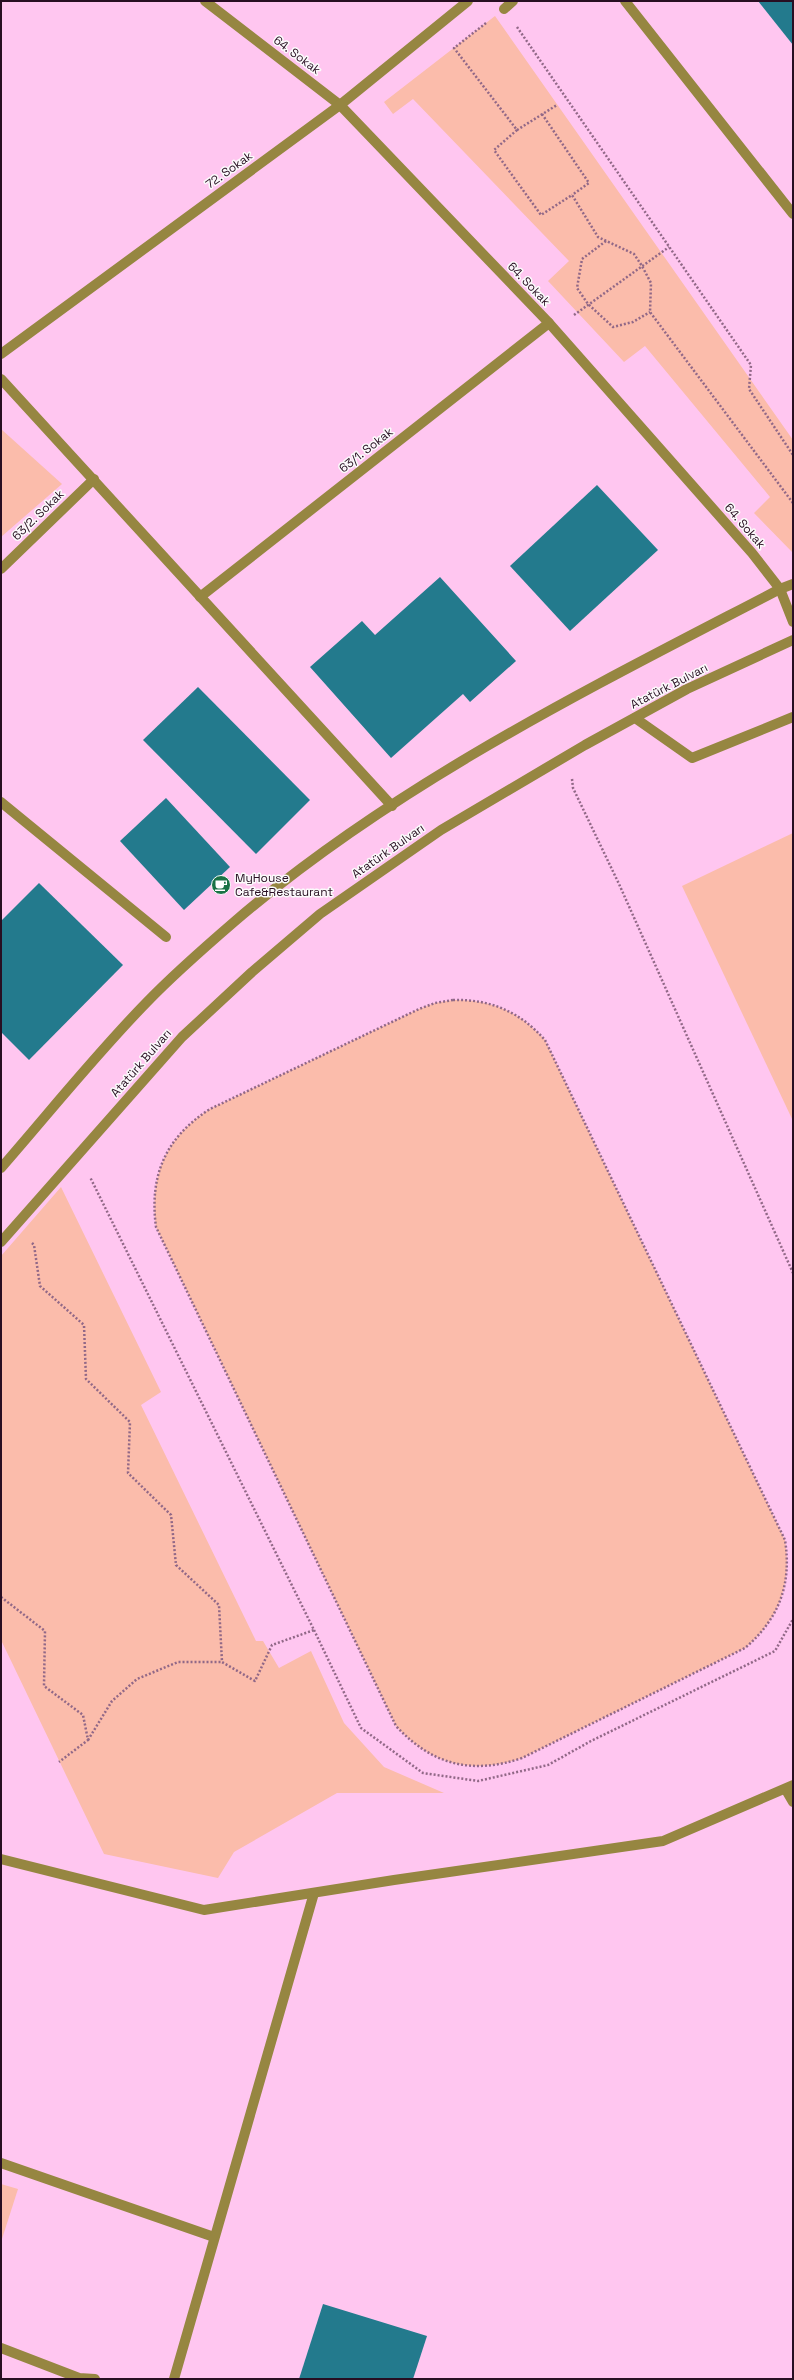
<svg xmlns="http://www.w3.org/2000/svg" width="794" height="2380" font-family="'Space Grotesk',sans-serif">
	<style>
		.green { fill: #fbbcab }
		.building { fill: #237a8d }
		.lines { fill: none; stroke-linecap: round; stroke-linejoin: round }
		.path { stroke: #916887; stroke-width: 2.5; stroke-dasharray: 2 2; stroke-linecap: butt }
		.minor { stroke: #968641; stroke-width: 10 }
		.labels { text-anchor: middle; dominant-baseline: central; stroke-width: 3; stroke-linejoin: round; paint-order: stroke }
		.street-label { font-size: 12px; fill: #280e22; stroke: #fbfbfb }
		.poi-label { font-size: 12px; fill: #280e22; stroke: #fbfbfb; text-anchor: start }
	</style>
	<rect width="100%" height="100%" fill="#ffc6f0"/>
	<g class="green">
		<polygon points="495,16 793,440 793,553 754,513 770,497 645,346 624,362 548,281 569,261 413,99 393,114 384,102"/>
		<polygon points="1,429 62,484 1,537"/>
		<polygon points="793,833 793,1121 682,886"/>
		<path d="M 453,1000 C 491,999 520,1012 545,1040 L 785,1540 C 792,1584 779,1619 745,1648 L 522,1758 C 472,1775 432,1765 396,1726 L 156,1227 C 149,1175 166,1137 210,1109 L 419,1009 L 435,1003 Z"/>
		<polygon points="61,1187 161,1392 141,1405 256,1641 263,1641 279,1668 311,1651 344,1723 384,1767 444,1793 337,1793 234,1852 218,1878 104,1854 1,1640 1,1256"/>
		<polygon points="1,2184 18,2189 1,2242"/>
	</g>
	<g class="building">
		<polygon points="758,1 793,1 793,45"/>
		<polygon points="597,485 658,550 570,631 510,566"/>
		<polygon points="440,577 516,661 470,702 463,694 391,758 310,667 362,621 375,635"/>
		<polygon points="198,687 310,800 256,854 143,740"/>
		<polygon points="166,798 230,867 184,910 120,841"/>
		<polygon points="39,883 123,965 29,1060 1,1032 1,921"/>
		<polygon points="323,2304 427,2336 413,2379 299,2379"/>
	</g>
	<g class="lines">
		<g class="path">
			<polyline points="486,23 454,48 517,130 494,150 541,215 572,195 598,237 634,254 642,266 651,283 650,312 793,503"/>
			<polyline points="517,27 751,365 749,389 793,455"/>
			<polyline points="542,114 589,183 572,195"/>
			<polyline points="517,130 557,105"/>
			<polyline points="606,241 582,259 577,288 588,304 613,327 633,322 650,312"/>
			<polyline points="574,315 669,247"/>
			<polyline points="572,779 573,788 619,884 793,1273"/>
			<path d="M 453,1000 C 491,999 520,1012 545,1040 L 785,1540 C 792,1584 779,1619 745,1648 L 522,1758 C 472,1775 432,1765 396,1726 L 156,1227 C 149,1175 166,1137 210,1109 L 419,1009 L 435,1003 Z"/>
			<polyline points="32,1243 34,1245 40,1286 84,1325 86,1379 130,1422 128,1473 171,1515 176,1565 219,1605 222,1662 255,1681 272,1645 314,1630 90,1177"/>
			<polyline points="1,1597 45,1631 44,1686 83,1715 88,1740 59,1762"/>
			<polyline points="314,1630 361,1728 423,1773 478,1781 548,1765 591,1741 775,1651 793,1619"/>
			<polyline points="88,1740 112,1701 137,1679 178,1662 222,1662"/>
		</g>
		<g class="minor">
			<polyline points="205,1 340,105 549,323 752,553 780,589 793,622"/>
			<polyline points="625,1 793,214"/>
			<polyline points="504,9 513,1"/>
			<polyline points="1,354 340,105 468,1"/>
			<polyline points="1,379 392,806"/>
			<polyline points="1,569 94,479"/>
			<polyline points="200,597 549,323"/>
			<polyline points="635,718 692,758 793,717"/>
			<polyline points="1,802 166,937"/>
			<path d="M 1,1168 C 49,1113 96,1054 147,1002 C 174,974 205,947 234,922 C 396,783 592,687 780,589 L 793,584"/>
			<polyline points="1,1242 182,1037 252,972 320,914 441,830 585,745 687,689 793,640"/>
			<polyline points="786,1790 793,1802"/>
			<polyline points="1,1859 204,1910 394,1880 663,1841 793,1785"/>
			<polyline points="1,2163 214,2237"/>
			<polyline points="1,2348 79,2378 95,2379"/>
			<polyline points="174,2379 314,1893"/>
		</g>
	</g>
	<defs>
		<symbol id="cafe-disc" viewBox="-11 -11 22 22"><circle r="9.5" fill="#1a7246" stroke="#fbfbfb"/><path d="M-5.5-4.5H6V0H3Q3 3.5 0 3.5H-2.5Q-5.5 3.5-5.5 0ZM3-3.2v2h1.7v-2ZM-6 4.5H4V6H-6Z" fill="#fff"/></symbol>
	</defs>
	<g fill-rule="evenodd">
		<use href="#cafe-disc" x="210" y="874" width="22" height="22"/>
	</g>
	<g class="labels">
		<g class="street-label">
			<text transform="translate(297 55) rotate(37)">64. Sokak</text>
			<text transform="translate(229 170) rotate(-36)">72. Sokak</text>
			<text transform="translate(529 284) rotate(46)">64. Sokak</text>
			<text transform="translate(366 450) rotate(-38)">63/1. Sokak</text>
			<text transform="translate(38 515) rotate(-44)">63/2. Sokak</text>
			<text transform="translate(745 526) rotate(49)">64. Sokak</text>
			<text transform="translate(669 686) rotate(-27)">Atatürk Bulvarı</text>
			<text transform="translate(388 851) rotate(-35)">Atatürk Bulvarı</text>
			<text transform="translate(141 1063) rotate(-49)">Atatürk Bulvarı</text>
		</g>
		<g class="poi-label">
			<text x="235" y="878">MyHouse<tspan x="235" dy="14">Cafe&amp;Restaurant</tspan></text>
		</g>
	</g>
	<rect width="794" height="2380" fill="none" stroke="#280e22" stroke-width="4"/>
</svg>
